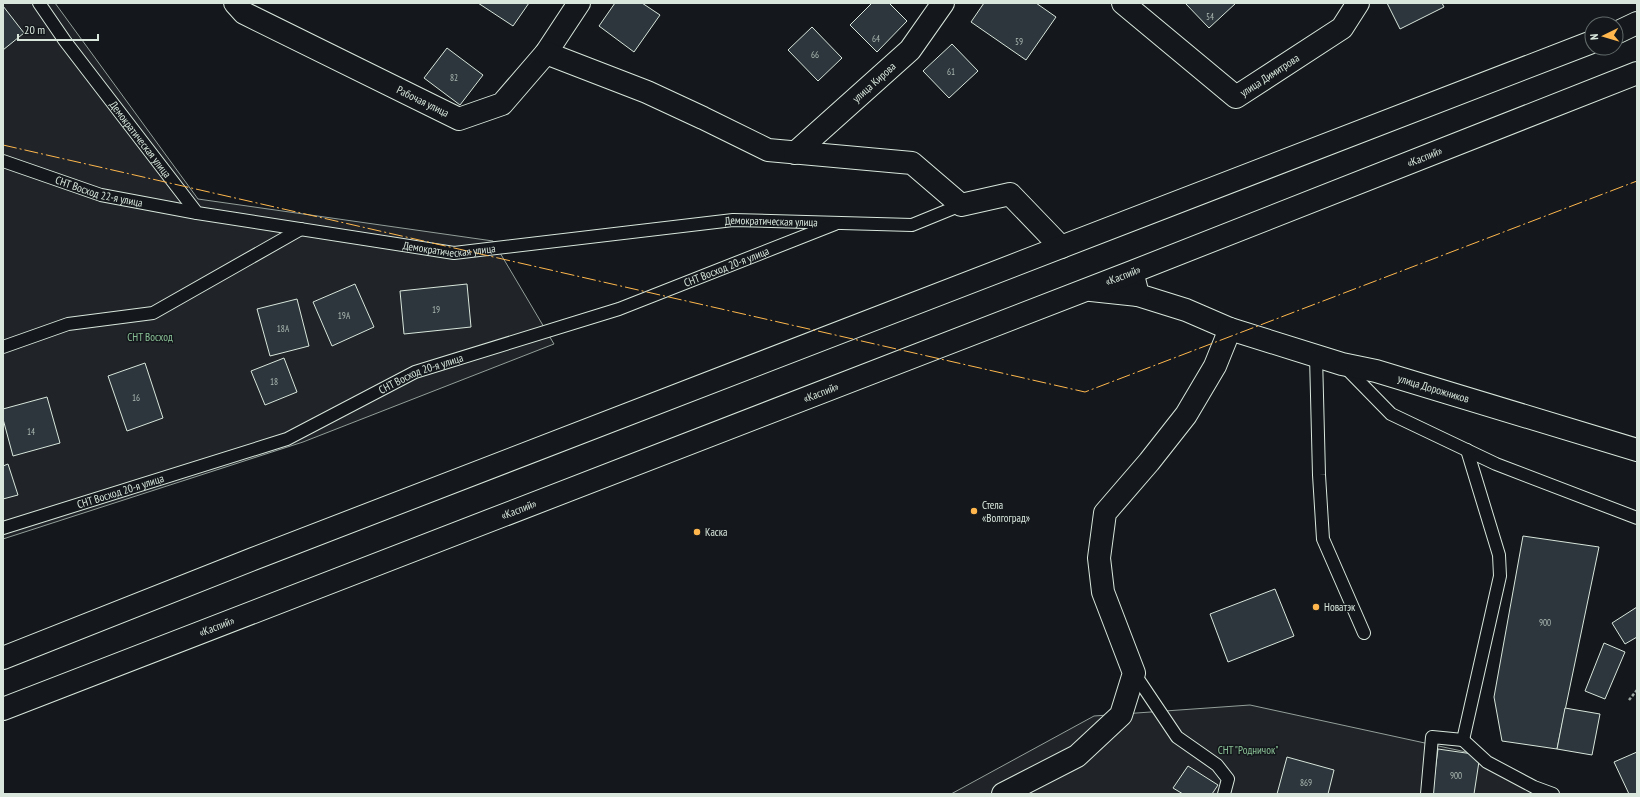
<svg xmlns="http://www.w3.org/2000/svg" width="1640" height="797" font-family="'PT Sans Narrow',sans-serif">
	<style>
		.green { fill: #202428; stroke: #939e99 }
		.building { fill: #2c363c; stroke: #d8e6dc }
		.lines { fill: none; stroke-linecap: round; stroke-linejoin: round }
		.service-casing { stroke: #d8e6dc; stroke-width: 14 }
		.minor-casing { stroke: #d8e6dc; stroke-width: 24 }
		.trunk-casing { stroke: #d8e6dc; stroke-width: 24 }
		.path { stroke: #9da8a2; stroke-width: 2.5; stroke-dasharray: 3 2; stroke-linecap: butt }
		.service { stroke: #14181c; stroke-width: 12 }
		.minor { stroke: #14181c; stroke-width: 22 }
		.trunk { stroke: #14181c; stroke-width: 22 }
		.power { stroke: #ffb74d; stroke-width: 1; stroke-dasharray: 14 3 2 3; stroke-linecap: butt }
		.poi-dot { fill: #ffb74d; stroke: #14181c; stroke-width: 1.5 }
		.labels { text-anchor: middle; dominant-baseline: central; stroke-width: 3; stroke-linejoin: round; paint-order: stroke }
		.number-label { font-size: 9px; fill: #adbab4 }
		.street-label { font-size: 11px; fill: #d8e6dc; stroke: #14181c }
		.park-label { font-size: 11px; fill: #8ac095; stroke: #14181c }
		.poi-label { font-size: 11px; fill: #d8e6dc; stroke: #14181c; text-anchor: start }
	</style>
	<rect width="100%" height="100%" fill="#14181c"/>
	<g class="green">
		<polygon points="3,3 55,3 198,199 493,241 554,344 303,442 3,539"/>
		<polygon points="1250,705 1480,755 1552,794 951,794 1094,716"/>
	</g>
	<g class="building">
		<polygon points="478,3 529,3 513,26"/>
		<polygon points="615,3 642,3 660,15 634,52 599,26"/>
		<polygon points="872,3 889,3 907,21 877,52 850,25"/>
		<polygon points="984,3 1036,3 1056,17 1026,60 971,22"/>
		<polygon points="1185,3 1236,3 1209,28"/>
		<polygon points="1387,3 1442,3 1444,7 1400,29"/>
		<polygon points="3,6 24,33 3,50"/>
		<polygon points="812,27 842,58 818,81 788,50"/>
		<polygon points="952,44 978,71 949,98 923,71"/>
		<polygon points="447,48 483,75 460,105 424,78"/>
		<polygon points="355,284 374,327 332,346 313,302"/>
		<polygon points="467,284 471,327 404,334 400,291"/>
		<polygon points="297,299 309,346 270,356 257,309"/>
		<polygon points="284,358 297,392 265,405 251,371"/>
		<polygon points="145,363 163,418 127,431 108,376"/>
		<polygon points="47,397 60,443 13,456 3,419 3,409"/>
		<polygon points="8,464 18,495 3,499 3,466"/>
		<polygon points="1523,536 1599,547 1557,749 1502,741 1494,697"/>
		<polygon points="1275,589 1294,636 1228,662 1210,614"/>
		<polygon points="1637,607 1637,637 1625,644 1612,623"/>
		<polygon points="1604,643 1625,652 1605,699 1585,691"/>
		<polygon points="1565,708 1600,714 1592,755 1557,749"/>
		<polygon points="1438,749 1480,755 1474,794 1432,794"/>
		<polygon points="1637,752 1637,794 1629,794 1614,762"/>
		<polygon points="1287,757 1334,770 1328,794 1277,794"/>
		<polygon points="1188,766 1218,785 1212,794 1183,794 1173,788"/>
	</g>
	<g class="lines">
		<defs>
			<g id="service">
				<path id="s1" d="M 39,3 L 65,41 L 197,213 L 454,253 L 733,220 L 912,225 L 961,205"/>
				<path id="s2" d="M 3,161 L 101,195 L 197,213"/>
				<polyline points="3,347 68,324 153,313 301,229"/>
				<polyline points="1316,356 1319,475 1323,539 1364,633"/>
				<polyline points="1346,368 1391,414 1496,464 1637,518"/>
				<path id="s3" d="M 3,528 L 287,439 L 415,372 L 619,309 L 835,224"/>
				<polyline points="1134,673 1177,737 1217,765 1228,779 1224,794"/>
				<polyline points="1463,740 1500,576 1499,555 1467,450"/>
				<polyline points="1463,740 1487,762 1534,787 1553,794"/>
				<polyline points="1427,794 1432,737 1463,740"/>
			</g>
			<g id="minor">
				<path id="s4" d="M 235,3 L 244,13 L 459,119 L 502,104 L 546,53 L 579,3"/>
				<path id="s5" d="M 1123,3 L 1236,97 L 1342,28 L 1358,3"/>
				<polyline points="546,53 647,92 703,118 768,150 912,163 961,205 1010,194 1061,247"/>
				<path id="s6" d="M 795,153 L 910,50 L 943,3"/>
				<path id="s7" d="M 1133,275 L 1138,295 L 1186,310 L 1230,329 L 1342,364 L 1376,371 L 1637,450"/>
				<polyline points="1003,794 1077,756 1121,715 1134,673 1103,592 1099,558 1105,513 1149,462 1186,415 1215,366 1230,329"/>
			</g>
			<g id="trunk">
				<polyline points="1616,33 1637,23"/>
				<polyline points="1091,290 1138,295"/>
				<polyline points="3,658 253,559 1592,42"/>
				<path id="s8" d="M 3,709 L 1132,272 L 1637,73"/>
			</g>
		</defs>
		<use href="#service" class="service-casing"/>
		<use href="#minor" class="minor-casing"/>
		<use href="#trunk" class="trunk-casing"/>
		<polyline class="path" points="1629,700 1637,690"/>
		<use href="#service" class="service"/>
		<use href="#minor" class="minor"/>
		<use href="#trunk" class="trunk"/>
		<polyline class="power" points="3,145 1085,392 1637,181"/>
	</g>
	<g class="poi-dot">
		<circle cx="974" cy="511" r="4"/>
		<circle cx="697" cy="532" r="4"/>
		<circle cx="1316" cy="607" r="4"/>
	</g>
	<g class="labels">
		<g class="number-label">
			<text x="1210" y="16">54</text>
			<text x="876" y="38">64</text>
			<text x="1019" y="41">59</text>
			<text x="815" y="54">66</text>
			<text x="951" y="71">61</text>
			<text x="454" y="77">82</text>
			<text x="436" y="309">19</text>
			<text x="344" y="315">19А</text>
			<text x="283" y="328">18А</text>
			<text x="274" y="381">18</text>
			<text x="136" y="397">16</text>
			<text x="31" y="431">14</text>
			<text x="1545" y="622">900</text>
			<text x="1456" y="775">900</text>
			<text x="1306" y="782">869</text>
		</g>
		<g class="street-label">
			<text stroke="none"><textPath href="#s5" startOffset="187">улица Димитрова</textPath></text>
			<text stroke="none"><textPath href="#s6" startOffset="106">улица Кирова</textPath></text>
			<text stroke="none"><textPath href="#s4" startOffset="213">Рабочая улица</textPath></text>
			<text stroke="none"><textPath href="#s1" startOffset="170">Демократическая улица</textPath></text>
			<text stroke="none"><textPath href="#s8" startOffset="1525">«Каспий»</textPath></text>
			<text stroke="none"><textPath href="#s2" startOffset="101">СНТ Восход 22-я улица</textPath></text>
			<text stroke="none"><textPath href="#s1" startOffset="842">Демократическая улица</textPath></text>
			<text stroke="none"><textPath href="#s1" startOffset="518">Демократическая улица</textPath></text>
			<text stroke="none"><textPath href="#s3" startOffset="771">СНТ Восход 20-я улица</textPath></text>
			<text stroke="none"><textPath href="#s8" startOffset="1201">«Каспий»</textPath></text>
			<text stroke="none"><textPath href="#s3" startOffset="447">СНТ Восход 20-я улица</textPath></text>
			<text stroke="none"><textPath href="#s7" startOffset="331">улица Дорожников</textPath></text>
			<text stroke="none"><textPath href="#s8" startOffset="877">«Каспий»</textPath></text>
			<text stroke="none"><textPath href="#s3" startOffset="123">СНТ Восход 20-я улица</textPath></text>
			<text stroke="none"><textPath href="#s8" startOffset="553">«Каспий»</textPath></text>
			<text stroke="none"><textPath href="#s8" startOffset="229">«Каспий»</textPath></text>
		</g>
		<g class="park-label">
			<text x="150" y="337">СНТ Восход</text>
			<text x="1248" y="750">СНТ "Родничок"</text>
		</g>
		<g class="poi-label">
			<text x="982" y="505">Стела<tspan x="982" dy="13">«Волгоград»</tspan></text>
			<text x="705" y="532">Каска</text>
			<text x="1324" y="607">Новатэк</text>
		</g>
	</g>
	<rect width="1640" height="797" fill="none" stroke="#d8e6dc" stroke-width="8"/>
	<g transform="translate(1604 36) rotate(265)"><circle r="19" fill="#14181c" stroke="#626a69"/>
	<path d="M0-3L7 15L0 10L-7 15Z" fill="#ffb74d"/>
	<text y="-6" font-size="11" font-weight="bold" text-anchor="middle" fill="#d8e6dc">N</text>
	</g>
	<path d="M18 34v6h80v-6" fill="none" stroke="#d8e6dc" stroke-width="2"/>
	<text x="24" y="34" font-size="12" fill="#d8e6dc" stroke="#14181c" stroke-width="3" paint-order="stroke">20 m</text>
</svg>
